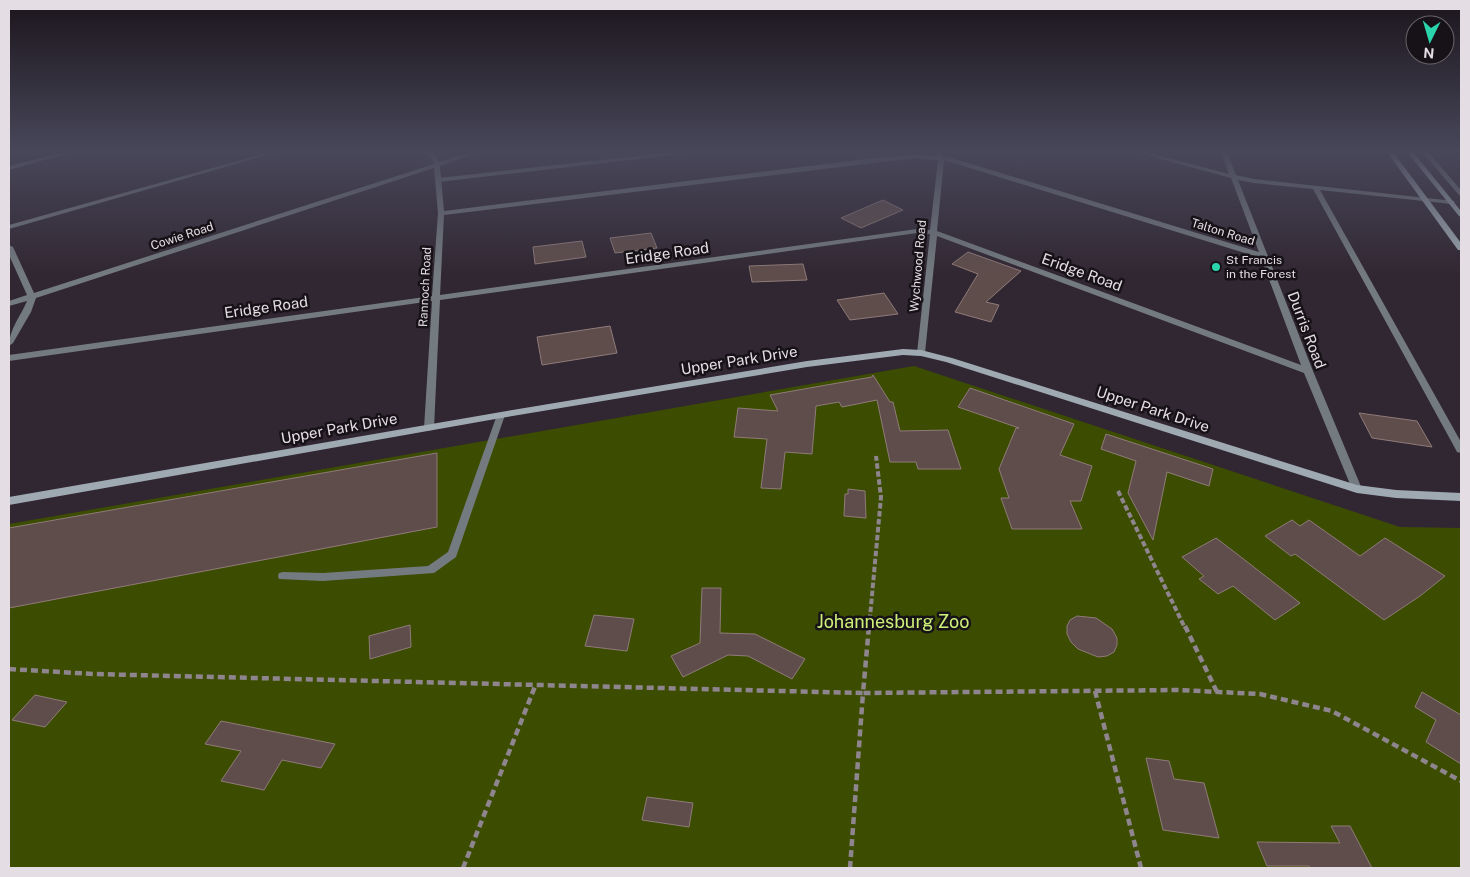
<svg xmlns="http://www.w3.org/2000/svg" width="1470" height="877" font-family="'Public Sans',sans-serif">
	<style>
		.green { fill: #3c4d01 }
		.building { fill: #5f4d4b; stroke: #8f7b79 }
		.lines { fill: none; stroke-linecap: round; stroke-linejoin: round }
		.path-far1 { stroke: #8e858e; stroke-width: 4; stroke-dasharray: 5.5 2.5; stroke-linecap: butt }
		.path { stroke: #8e858e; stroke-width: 4.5; stroke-dasharray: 7 4; stroke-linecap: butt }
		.lane { fill: #747b80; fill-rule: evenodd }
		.street { fill: #747b80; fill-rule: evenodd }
		.secondary { fill: #9ea9b1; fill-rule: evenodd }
		.poi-dot { fill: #2bd5ac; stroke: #161217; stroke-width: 2 }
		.labels { text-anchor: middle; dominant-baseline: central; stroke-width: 5; stroke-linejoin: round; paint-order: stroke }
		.far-street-label { font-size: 12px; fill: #e4dde4; stroke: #161217 }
		.far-poi-label { font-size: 12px; fill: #e4dde4; stroke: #161217; text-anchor: start }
		.street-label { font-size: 15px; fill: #e4dde4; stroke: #161217 }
		.near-park-label { font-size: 18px; fill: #cdef78; stroke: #161217 }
	</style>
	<rect width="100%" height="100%" fill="#312732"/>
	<polygon class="green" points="914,366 1400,527 1461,528 1461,868 9,868 9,524"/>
	<g class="building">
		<polygon points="883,200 903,210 861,228 841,218"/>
		<polygon points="651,233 657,248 615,253 610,238"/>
		<polygon points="582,241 586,257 535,264 533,247"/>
		<polygon points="968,252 1021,271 986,302 999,305 991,322 955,312 978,274 952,264"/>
		<polygon points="803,264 807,280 752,282 749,266"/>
		<polygon points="884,293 898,314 850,320 837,300"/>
		<polygon points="610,326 617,353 542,365 537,337"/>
		<polygon points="873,375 890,402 893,402 900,431 948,430 961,469 918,469 916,462 890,462 877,400 842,407 839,402 816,406 812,454 785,452 781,489 761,488 767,439 734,437 738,408 778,411 770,395 872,377"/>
		<polygon points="970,388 1074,424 1060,455 1092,466 1081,501 1070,501 1082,529 1012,529 1001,498 1009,498 999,469 1016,428 1019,428 958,407"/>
		<polygon points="1359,413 1417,421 1432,447 1372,438"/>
		<polygon points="1106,434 1213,469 1209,486 1167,472 1153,540 1128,493 1136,461 1101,449"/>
		<polygon points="437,453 437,527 9,608 9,528"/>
		<polygon points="848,489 865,491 866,518 844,516 845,494 848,494"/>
		<polygon points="1292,520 1300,526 1309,520 1360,556 1385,538 1445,576 1420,596 1384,620 1295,554 1291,556 1265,536"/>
		<polygon points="1216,538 1237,554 1300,603 1275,620 1233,586 1218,594 1199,579 1204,576 1182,557"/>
		<polygon points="702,588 721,588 720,633 755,634 805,659 792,679 748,656 728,655 683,677 671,656 700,643"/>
		<polygon points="594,615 634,619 627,651 585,646"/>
		<polygon points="1077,616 1096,618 1112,629 1117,638 1117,645 1114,652 1107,656 1098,657 1078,649 1071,642 1067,634 1067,626 1070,620"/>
		<polygon points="410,625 411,647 370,659 369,636"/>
		<polygon points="1422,692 1461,715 1461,764 1426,742 1436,720 1415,707"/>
		<polygon points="35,695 67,702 45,727 12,720"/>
		<polygon points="221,721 335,744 321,768 282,760 264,790 221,781 241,751 205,744"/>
		<polygon points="1146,758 1169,761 1174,779 1204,783 1219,838 1163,830"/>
		<polygon points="647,797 693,803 689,827 642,820"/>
		<polygon points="1331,826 1350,826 1372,868 1310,868 1309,866 1267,866 1257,842 1340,843"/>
	</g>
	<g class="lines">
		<g class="path-far1">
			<polyline points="1118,491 1185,628"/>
			<polyline points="869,628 881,497 876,456"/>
		</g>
		<g class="path">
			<polyline points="1185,626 1217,692"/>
			<polyline points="9,669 93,674 863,693 869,626"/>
			<polyline points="1095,691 1141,868"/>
			<polyline points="463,868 536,684"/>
			<polyline points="850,868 863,693 1178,690 1260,694 1332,711 1461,781"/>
		</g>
		<g class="lane">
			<polygon points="671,152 686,152 683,154 438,182 435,180 438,178"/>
			<polygon points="501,412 505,415 457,554 456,557 434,573 323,581 279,579 278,576 279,573 283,572 323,573 428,566 448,552 497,415"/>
		</g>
		<g class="street">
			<polygon points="64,152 73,152 9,170 9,166"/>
			<polygon points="269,152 278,152 9,229 9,225"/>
			<path d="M 424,152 C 432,151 436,154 439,162 L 471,152 L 479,152 L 440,166 L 444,211 L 874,158 L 915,154 L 937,156 L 936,152 L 940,152 L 944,157 L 952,158 L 1259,252 L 1231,178 L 1138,153 L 1137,152 L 1146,152 L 1229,174 L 1221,152 L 1227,152 L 1236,175 L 1254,179 L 1454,201 L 1455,202 L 1452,204 L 1320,190 L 1461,442 L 1461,453 L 1457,452 L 1456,450 L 1313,189 L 1254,183 L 1238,180 L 1313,371 L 1362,489 L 1361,492 L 1353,492 L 1352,489 L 1304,373 L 937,236 L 925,353 L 921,356 L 918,355 L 917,353 L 930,234 L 917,233 L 440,300 L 434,428 L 429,431 L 424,428 L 432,301 L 9,361 L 9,355 L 432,296 L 438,213 L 434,168 L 36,298 L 31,312 L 13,343 L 9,346 C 9,329 21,316 27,301 L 9,306 L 9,301 L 27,295 L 9,255 L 9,245 L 13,247 L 34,293 L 434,164 L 431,158 ZM 915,158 L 938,160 L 930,230 L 917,229 L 440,295 L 444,215 ZM 944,160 L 1261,258 L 1301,365 L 937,231 Z"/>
			<polygon points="1422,152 1428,152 1461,190 1461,196 1459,195"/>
		</g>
		<g class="secondary">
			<polygon points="1387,152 1393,152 1461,243 1461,250 1458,250"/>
			<polygon points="1407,152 1413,152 1461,211 1461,217 1459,216"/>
			<polygon points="903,349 921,350 952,358 1357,485 1396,490 1461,493 1461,501 1396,498 1357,493 946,362 921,356 903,355 807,367 501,418 9,505 9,497 501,412 807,361"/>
		</g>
	</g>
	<linearGradient id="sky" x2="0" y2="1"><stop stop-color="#1b151c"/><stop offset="0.55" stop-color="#48475a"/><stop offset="1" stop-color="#48475a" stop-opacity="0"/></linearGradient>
	<rect width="1470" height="275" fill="url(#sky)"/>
	<circle class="poi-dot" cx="1216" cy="267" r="5"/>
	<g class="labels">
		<g class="far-street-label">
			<text transform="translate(1223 232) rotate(17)">Talton Road</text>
			<text transform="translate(182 236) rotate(-18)">Cowie Road</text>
			<text transform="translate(918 266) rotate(-85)">Wychwood Road</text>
			<text transform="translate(425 287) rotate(-87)">Rannoch Road</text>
		</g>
		<g class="far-poi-label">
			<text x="1226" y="260">St Francis<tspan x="1226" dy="14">in the Forest</tspan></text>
		</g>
		<g class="street-label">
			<text transform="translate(667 253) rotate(-8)">Eridge Road</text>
			<text transform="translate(1082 272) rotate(20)">Eridge Road</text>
			<text transform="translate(266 307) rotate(-8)">Eridge Road</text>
			<text transform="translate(1307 330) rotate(69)">Durris Road</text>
			<text transform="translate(739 360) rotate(-9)">Upper Park Drive</text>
			<text transform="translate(1153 409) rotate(18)">Upper Park Drive</text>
			<text transform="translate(339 428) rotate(-10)">Upper Park Drive</text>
		</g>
		<g class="near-park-label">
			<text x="893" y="621">Johannesburg Zoo</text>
		</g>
	</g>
	<rect width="1470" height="877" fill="none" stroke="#e4dde4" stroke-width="20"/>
	<g transform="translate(1430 40) rotate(185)"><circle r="24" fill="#161217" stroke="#686369"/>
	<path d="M0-4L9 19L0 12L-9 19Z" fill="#2bd5ac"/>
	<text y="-8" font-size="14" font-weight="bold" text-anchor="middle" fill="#e4dde4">N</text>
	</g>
</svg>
